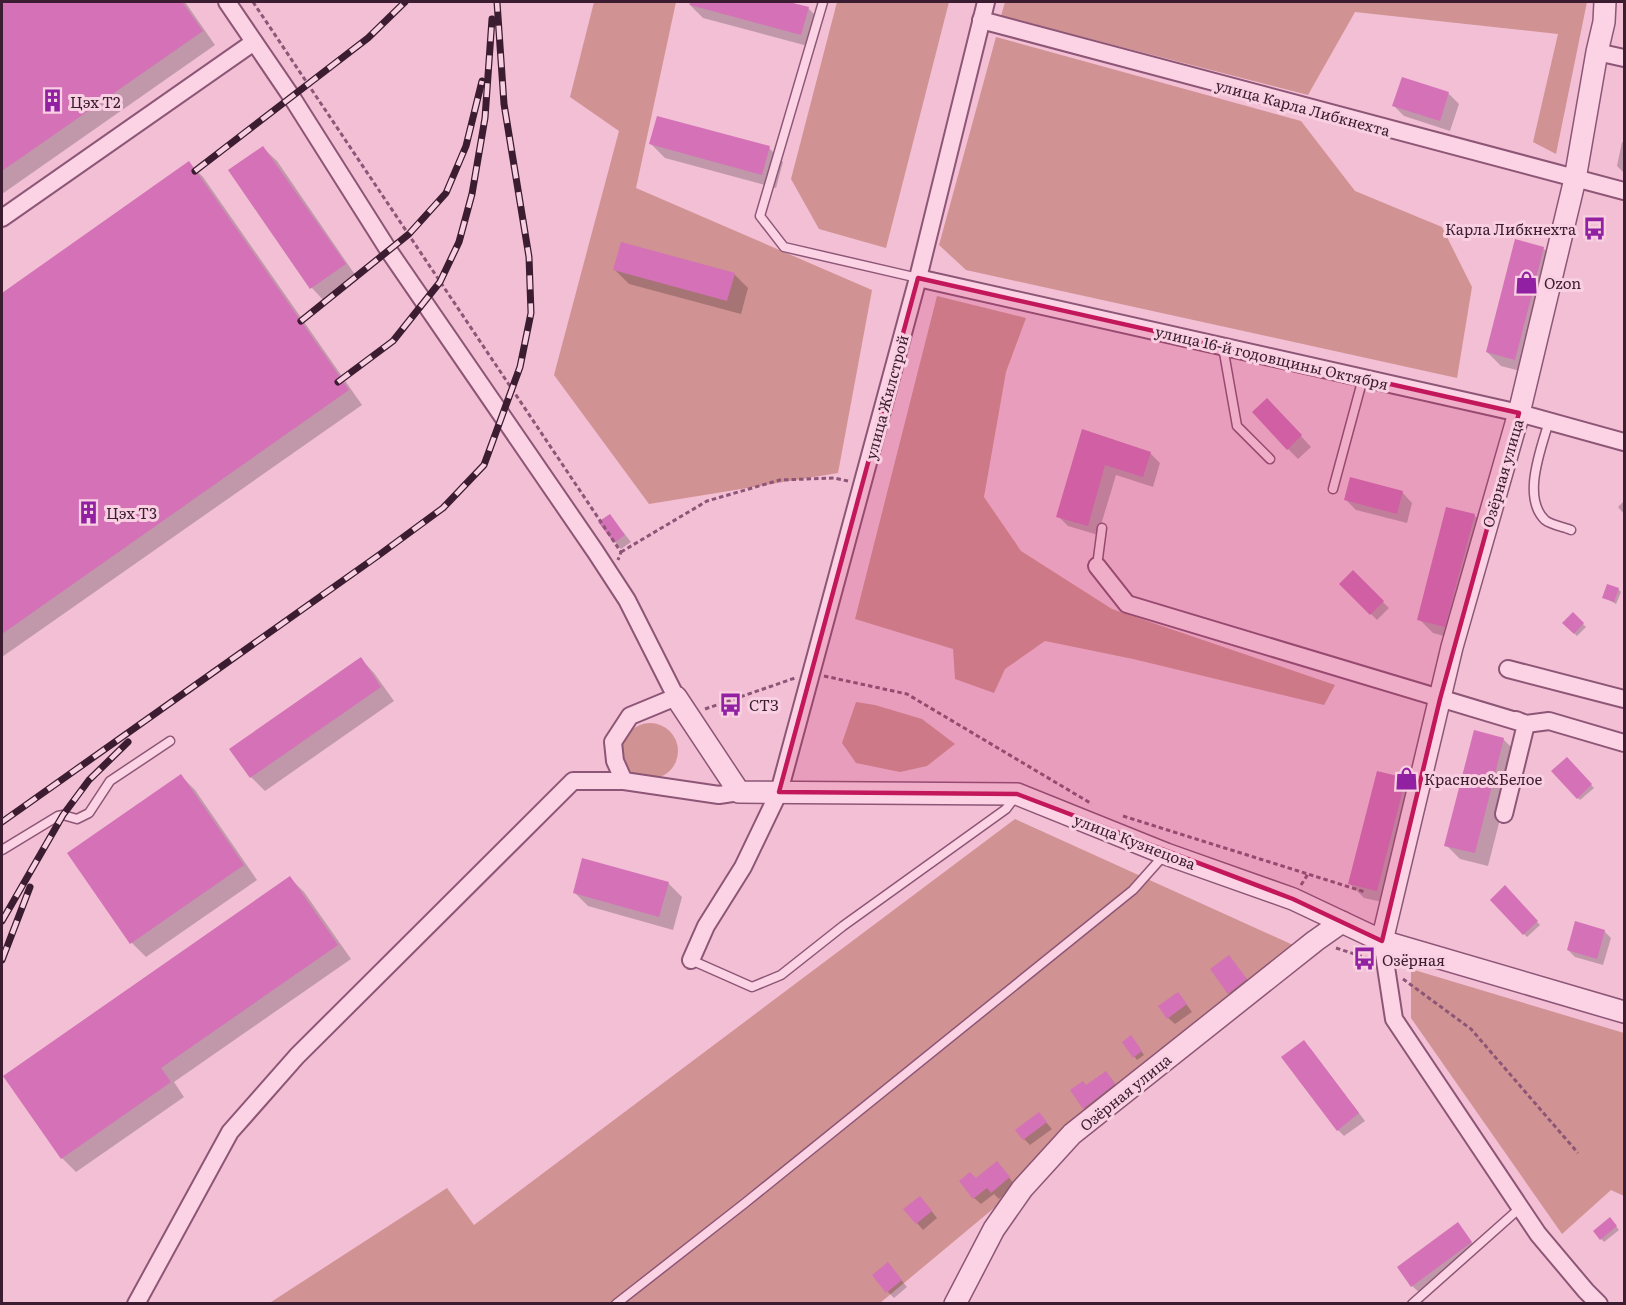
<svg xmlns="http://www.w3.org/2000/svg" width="1626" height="1305" font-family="Literata,serif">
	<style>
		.green { fill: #d19293 }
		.shadow { fill: #0003 }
		.building { fill: #d471b7 }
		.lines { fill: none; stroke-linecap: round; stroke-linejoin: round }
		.service-casing { stroke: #8d5676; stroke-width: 11 }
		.minor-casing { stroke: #8d5676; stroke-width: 20 }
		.tertiary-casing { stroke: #8d5676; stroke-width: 24 }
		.path { stroke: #8d5676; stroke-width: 3; stroke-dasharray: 4.5 3; stroke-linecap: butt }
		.service { stroke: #fcd3e4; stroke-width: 8 }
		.minor { stroke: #fcd3e4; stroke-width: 16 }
		.tertiary { stroke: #fcd3e4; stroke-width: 21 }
		.rail-casing { stroke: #3b1c30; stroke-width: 7 }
		.rail { stroke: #f9d0e1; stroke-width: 4.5; stroke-dasharray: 14; stroke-linecap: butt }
		.marked { fill: #c2185b; fill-opacity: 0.2; stroke: #c2185b; stroke-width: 4.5; stroke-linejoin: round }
		.labels { text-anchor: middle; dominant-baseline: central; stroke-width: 6; stroke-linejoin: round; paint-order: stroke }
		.poi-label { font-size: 15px; fill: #3b1c30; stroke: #f9d0e1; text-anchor: start }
		.street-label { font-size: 15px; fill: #3b1c30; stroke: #f9d0e1 }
	</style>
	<rect width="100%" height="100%" fill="#f2bfd5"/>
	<g class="green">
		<polygon points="594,2 676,2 636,188 872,290 838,473 649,504 554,375 619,131 570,97"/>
		<polygon points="837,2 949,2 886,248 819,229 791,179"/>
		<polygon points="1005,2 1587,2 1556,154 1533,142 1558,34 1355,12 1308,95 1001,16"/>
		<polygon points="996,37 1301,121 1355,191 1442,227 1472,287 1457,378 966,270 939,245"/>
		<polygon points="937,296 1026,318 1006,372 984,497 1021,551 1112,609 1335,685 1324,705 1133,659 1045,641 1005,669 994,693 955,679 953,649 855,619"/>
		<polygon points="856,702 875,705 922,719 955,744 927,766 900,772 856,763 842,743"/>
		<circle cx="650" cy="751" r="28"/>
		<polygon points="1015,819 1304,950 880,1303 268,1304 447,1188 474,1225"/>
		<polygon points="1411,969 1624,1033 1624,1196 1611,1190 1562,1234 1411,1018"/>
	</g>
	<g class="shadow">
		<polygon points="2,2 185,2 215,45 2,194"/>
		<polygon points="690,2 784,2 808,8 822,22 815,48 703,18 689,4"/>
		<polygon points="1403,79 1449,94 1459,104 1450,131 1404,116 1394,106"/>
		<polygon points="1622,142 1624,143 1624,173 1617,166"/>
		<polygon points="651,144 769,148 783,162 776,188 665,158"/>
		<polygon points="263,148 277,161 358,279 325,302 312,288 230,171"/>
		<polygon points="189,163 203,177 362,405 2,657 2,295"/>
		<polygon points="1543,248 1557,262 1528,373 1501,366 1487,352"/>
		<polygon points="615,270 734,274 748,288 741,314 629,284"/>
		<polygon points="1277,410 1311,447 1298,459 1288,449"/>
		<polygon points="1083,431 1150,453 1160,463 1153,487 1116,475 1098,535 1068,526 1058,516"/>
		<polygon points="1402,492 1412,503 1407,523 1356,510 1346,500"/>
		<polygon points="1624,501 1624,514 1618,507"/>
		<polygon points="1474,515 1488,529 1458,640 1433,633 1419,619"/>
		<polygon points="610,516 631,542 621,549 615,542"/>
		<polygon points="1353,572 1389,608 1377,620 1341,584"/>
		<polygon points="1618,589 1621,592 1616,604 1604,597"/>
		<polygon points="1573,614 1586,627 1577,636 1564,623"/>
		<polygon points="361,659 374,673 394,701 265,791 251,777 231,749"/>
		<polygon points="1503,739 1517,753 1488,866 1460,859 1446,845"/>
		<polygon points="1567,759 1594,788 1580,800 1553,771"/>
		<polygon points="181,776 195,790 257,880 146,957 132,943 69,854"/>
		<polygon points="1405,780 1419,794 1391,904 1364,898 1350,884"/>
		<polygon points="290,878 304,892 351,959 174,1082 184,1097 76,1172 62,1158"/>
		<polygon points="668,883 682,897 673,930 588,906 574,892"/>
		<polygon points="1505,888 1540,925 1527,937 1492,900"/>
		<polygon points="1604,931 1611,938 1603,965 1575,957 1568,950"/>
		<polygon points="1229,957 1252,986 1236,999 1229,993"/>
		<polygon points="1184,1001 1192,1012 1175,1024 1168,1018"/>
		<polygon points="1133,1040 1144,1055 1137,1060 1124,1043"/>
		<polygon points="1310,1048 1365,1121 1344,1136 1338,1130"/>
		<polygon points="1111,1078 1119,1090 1090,1113 1084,1108 1086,1087"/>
		<polygon points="1039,1114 1052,1129 1030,1145 1024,1139"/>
		<polygon points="1003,1170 1015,1185 999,1199 994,1194 981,1204 974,1198 976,1180"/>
		<polygon points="926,1204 937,1218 923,1230 917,1223"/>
		<polygon points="1610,1219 1619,1230 1604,1242 1595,1232"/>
		<polygon points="1458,1224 1477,1250 1419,1292 1412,1286"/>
		<polygon points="894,1271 907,1287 894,1298 888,1292"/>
	</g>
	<g class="building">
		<polygon points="2,2 182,2 203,31 2,171"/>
		<polygon points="691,2 789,2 809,7 801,35 690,5"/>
		<polygon points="1402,77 1449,92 1440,121 1392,106"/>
		<polygon points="657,116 770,146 762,175 649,144"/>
		<polygon points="263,146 346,264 310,289 228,170"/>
		<polygon points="189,161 349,390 2,634 2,293"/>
		<polygon points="1515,239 1544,247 1515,360 1486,352"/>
		<polygon points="621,242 735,273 727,301 613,270"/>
		<polygon points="1267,398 1302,435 1287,450 1252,412"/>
		<polygon points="1082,429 1151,452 1143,477 1105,465 1088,526 1056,517"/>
		<polygon points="1350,477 1403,491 1397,514 1344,500"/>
		<polygon points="1446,507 1475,514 1445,627 1417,620"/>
		<polygon points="610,514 625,535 614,543 598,522"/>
		<polygon points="1353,570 1384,601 1370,615 1339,584"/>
		<polygon points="1607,584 1619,588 1614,602 1602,598"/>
		<polygon points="1573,612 1584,623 1574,634 1562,623"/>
		<polygon points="361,657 381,687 250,778 229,749"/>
		<polygon points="1474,730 1504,738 1475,853 1444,846"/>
		<polygon points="1567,757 1592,784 1577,799 1551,771"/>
		<polygon points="1377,771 1406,778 1377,891 1348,884"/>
		<polygon points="181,774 244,865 130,944 67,853"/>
		<polygon points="582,858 669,882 659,917 573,893"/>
		<polygon points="290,876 338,945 161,1068 171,1082 61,1159 3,1076"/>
		<polygon points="1505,885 1538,921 1523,935 1490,900"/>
		<polygon points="1575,921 1605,930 1597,959 1567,950"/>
		<polygon points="1229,955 1247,979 1228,994 1210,969"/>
		<polygon points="1178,992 1187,1004 1167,1019 1158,1006"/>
		<polygon points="1131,1035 1142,1051 1133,1058 1122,1042"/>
		<polygon points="1304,1040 1359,1113 1337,1131 1281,1057"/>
		<polygon points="1106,1071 1115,1084 1083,1109 1070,1090 1083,1081 1086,1085"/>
		<polygon points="1039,1112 1047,1122 1023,1140 1015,1130"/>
		<polygon points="997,1161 1010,1177 991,1193 987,1188 973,1199 959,1181 970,1172 976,1178"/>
		<polygon points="920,1196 932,1211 916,1224 903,1209"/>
		<polygon points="1610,1217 1617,1226 1600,1240 1593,1231"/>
		<polygon points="1458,1222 1472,1242 1411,1287 1397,1267"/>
		<polygon points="888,1262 902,1280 886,1293 872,1275"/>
	</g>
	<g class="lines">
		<defs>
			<g id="service">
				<polyline points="823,2 760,216 784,247 918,278"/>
				<polyline points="1223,347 1237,426 1270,459"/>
				<path d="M 1549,421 C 1542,447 1521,497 1545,520 C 1551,525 1564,527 1571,530"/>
				<polyline points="1333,489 1363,378"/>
				<polyline points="1099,568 1097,566 1102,528"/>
				<polyline points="2,850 58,816 63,815 77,819 89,813 110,781 170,741"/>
				<polyline points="691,960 752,987 781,975 843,926 1006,809 1015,797"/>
				<polyline points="616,1304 745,1203 1133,890 1165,854"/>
				<polyline points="1412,1304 1520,1208"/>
			</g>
			<g id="minor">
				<polyline points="227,2 291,96 389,251 595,551 627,600 676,697 630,716 613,742 615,761 624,781"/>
				<polyline points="981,20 1624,191"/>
				<polyline points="1597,52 1624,58"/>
				<polyline points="2,218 254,42"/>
				<polyline points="918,278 1519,413 1624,442"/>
				<polyline points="1097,566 1127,604 1526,724 1504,814"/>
				<polyline points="1508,669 1624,699"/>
				<polyline points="1516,720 1526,724 1549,721 1624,743"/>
				<polyline points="1382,941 1394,1019 1538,1234 1586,1291 1599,1304"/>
				<polyline points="691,960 706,926 743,867 779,792 918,278 986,2"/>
				<polyline points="136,1304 230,1132 297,1056 573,781 624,781 719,795 739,792"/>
			</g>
			<g id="tertiary">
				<polyline points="676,697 739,792 1017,794 1166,854 1293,899 1382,941 1624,1012"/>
				<polyline points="1382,941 1452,647 1519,413 1575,179 1597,52 1604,22 1605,2"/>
				<polyline points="955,1304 994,1229 1022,1189 1072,1134 1315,941 1342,922"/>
			</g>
		</defs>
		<use href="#service" class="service-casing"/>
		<use href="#minor" class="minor-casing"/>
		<use href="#tertiary" class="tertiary-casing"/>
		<g class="path">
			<polyline points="253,2 621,552 618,560"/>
			<polyline points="621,552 707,501 780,480 834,478 848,481"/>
			<polyline points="824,676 907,694 1092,804"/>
			<polyline points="705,709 795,678"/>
			<polyline points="1123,816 1365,892"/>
			<polyline points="1301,885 1308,874"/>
			<polyline points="1336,948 1370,959"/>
			<polyline points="1403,979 1471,1029 1578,1153"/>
		</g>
		<use href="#service" class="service"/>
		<use href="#minor" class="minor"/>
		<use href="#tertiary" class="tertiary"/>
		<defs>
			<g id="rail">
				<polyline points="195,171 368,38 405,2"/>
				<polyline points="301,321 409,234 446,193 466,146 482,81"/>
				<polyline points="338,382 393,341 440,282 459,242 472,194 485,118 492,19"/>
				<polyline points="2,822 379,555 443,508 484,465 520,367 531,313 529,257 504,104 497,2"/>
				<polyline points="2,921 63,815 89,780 128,742"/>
				<polyline points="2,960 30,887"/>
			</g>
		</defs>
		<use href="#rail" class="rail-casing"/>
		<use href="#rail" class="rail"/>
	</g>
	<path class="marked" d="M 918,278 L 1519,413 L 1440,699 L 1382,941 L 1293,899 L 1017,794 L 779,792 Z"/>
	<defs>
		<symbol id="building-bare" viewBox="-9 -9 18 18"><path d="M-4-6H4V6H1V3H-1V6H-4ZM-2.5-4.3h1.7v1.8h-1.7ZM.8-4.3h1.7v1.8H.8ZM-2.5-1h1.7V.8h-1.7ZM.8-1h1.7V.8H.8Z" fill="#9120a2" stroke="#f9d0e1" stroke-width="2.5" paint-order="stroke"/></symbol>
		<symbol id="bus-bare" viewBox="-9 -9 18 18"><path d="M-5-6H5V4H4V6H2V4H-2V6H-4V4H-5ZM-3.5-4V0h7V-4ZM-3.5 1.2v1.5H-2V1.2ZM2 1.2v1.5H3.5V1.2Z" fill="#9120a2" stroke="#f9d0e1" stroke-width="2.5" paint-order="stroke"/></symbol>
		<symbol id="shop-bare" viewBox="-9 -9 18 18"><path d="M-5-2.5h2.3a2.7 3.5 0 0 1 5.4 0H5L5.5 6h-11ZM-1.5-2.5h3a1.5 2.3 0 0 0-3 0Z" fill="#9120a2" stroke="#f9d0e1" stroke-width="2.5" paint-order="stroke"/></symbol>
	</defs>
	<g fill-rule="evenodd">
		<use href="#building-bare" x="36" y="84" width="33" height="33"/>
		<use href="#bus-bare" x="1578" y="212" width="33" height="33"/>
		<use href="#shop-bare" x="1510" y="266" width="33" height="33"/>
		<use href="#building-bare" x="72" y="496" width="33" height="33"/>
		<use href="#bus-bare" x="714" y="688" width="33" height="33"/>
		<use href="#shop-bare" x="1390" y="762" width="33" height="33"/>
		<use href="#bus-bare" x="1348" y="942" width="33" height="33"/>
	</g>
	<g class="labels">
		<g class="poi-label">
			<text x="70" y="101">Цэх Т2</text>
			<text x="1576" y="228" text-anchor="end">Карла Либкнехта</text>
			<text x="1544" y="282">Ozon</text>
			<text x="106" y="512">Цэх Т3</text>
			<text x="749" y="704">СТЗ</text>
			<text x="1424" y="778">Красное&amp;Белое</text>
			<text x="1382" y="959">Озёрная</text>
		</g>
		<g class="street-label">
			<text transform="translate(1303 107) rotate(15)">улица Карла Либкнехта</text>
			<text transform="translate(1272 357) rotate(13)">улица 16-й годовщины Октября</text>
			<text transform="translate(886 397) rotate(-75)">улица Жилстрой</text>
			<text transform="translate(1502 473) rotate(-74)">Озёрная улица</text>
			<text transform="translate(1135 841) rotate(21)">улица Кузнецова</text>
			<text transform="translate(1125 1092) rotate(-39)">Озёрная улица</text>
		</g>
	</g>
	<rect width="1626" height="1305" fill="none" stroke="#3b1c30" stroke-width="6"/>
</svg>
